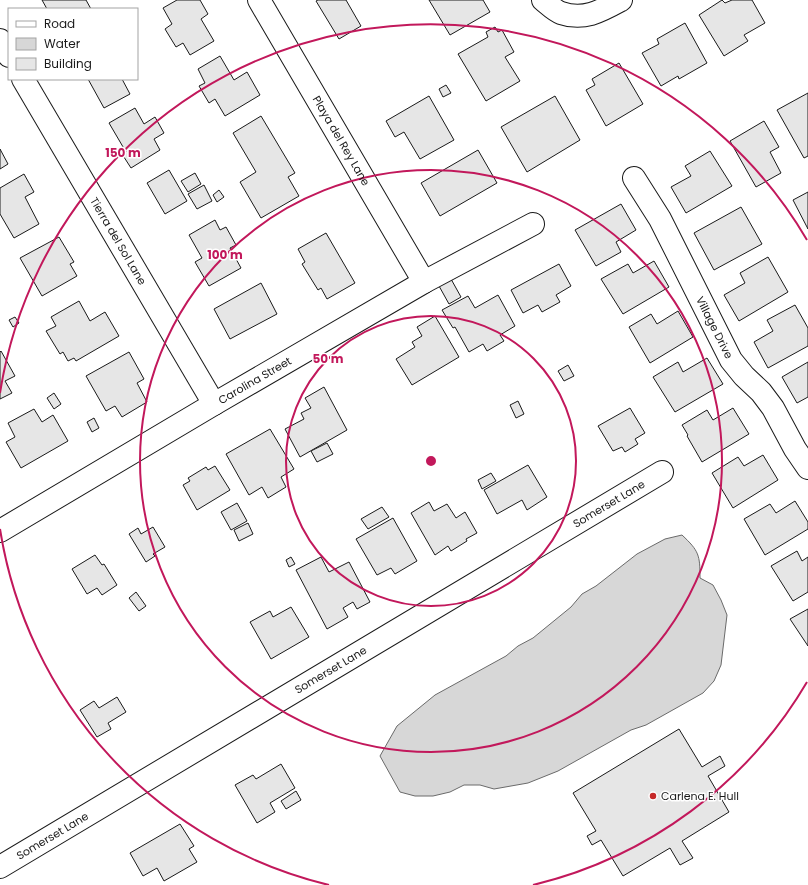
<svg xmlns="http://www.w3.org/2000/svg" width="808" height="885" font-family="Poppins,sans-serif">
	<style>
		.water { fill: #d7d7d7; stroke: #6a6a6a }
		.building { fill: #e6e6e6; stroke: #1a1a1a }
		.lines { fill: none; stroke-linecap: round; stroke-linejoin: round }
		.minor-casing { stroke: #1a1a1a; stroke-width: 24 }
		.minor { stroke: #fff; stroke-width: 22 }
		.ring { fill: none; stroke: #c2185b; stroke-width: 2 }
		.poi-dot { fill: #c62828; stroke: #fff; stroke-width: 1.5 }
		.labels { text-anchor: middle; dominant-baseline: central; stroke-width: 3; stroke-linejoin: round; paint-order: stroke }
		.street-label { font-size: 11px; fill: #1a1a1a; stroke: #fff }
		.poi-label { font-size: 11px; fill: #1a1a1a; stroke: #fff; text-anchor: start }
		.centre { fill: #c2185b; stroke: #fff; stroke-width: 2 }
		.ring-label { font-size: 12px; text-anchor: middle; font-weight: bold; fill: #c2185b; stroke: #fff; stroke-width: 3; stroke-linejoin: round; paint-order: stroke }
	</style>
	<rect width="100%" height="100%" fill="#fff"/>
	<path class="water" d="M 682,535 C 699,551 700,555 700,578 L 713,585 L 721,600 L 727,615 L 721,665 L 714,681 L 703,693 L 646,725 L 631,730 L 558,771 L 528,783 L 494,789 L 480,785 L 464,785 L 450,792 L 433,796 L 415,796 L 400,792 L 380,756 L 397,726 L 435,695 L 506,656 L 518,646 L 533,638 L 571,607 L 582,594 L 596,586 L 637,554 L 665,539 Z"/>
	<g class="building">
		<polygon points="42,0 86,0 91,9 47,9"/>
		<polygon points="177,0 200,0 208,14 201,19 214,41 190,55 183,43 176,47 165,29 172,24 163,8"/>
		<polygon points="318,0 346,0 361,26 339,39 316,1"/>
		<polygon points="429,0 483,0 490,12 450,35"/>
		<polygon points="722,0 725,3 732,0 752,0 765,23 744,35 748,41 724,56 699,15"/>
		<polygon points="685,23 707,63 679,79 678,76 661,86 642,53 659,44 657,39"/>
		<polygon points="495,27 498,32 502,30 514,52 505,57 520,81 486,101 458,54 488,37 486,32"/>
		<polygon points="220,56 234,80 247,72 260,95 225,116 215,99 209,103 199,86 205,83 198,69"/>
		<polygon points="619,63 643,104 606,126 586,90 595,85 592,79"/>
		<polygon points="88,79 122,79 130,94 104,108"/>
		<polygon points="446,85 451,93 443,97 439,89"/>
		<polygon points="808,93 808,156 804,158 777,110"/>
		<polygon points="429,96 454,140 420,159 404,132 395,137 386,121"/>
		<polygon points="555,96 580,140 527,172 501,127"/>
		<polygon points="135,108 144,124 155,117 164,133 154,139 160,150 131,168 122,154 126,152 109,123"/>
		<polygon points="261,116 295,173 288,177 299,196 261,218 240,182 256,172 233,133"/>
		<polygon points="764,121 779,147 770,152 781,173 756,187 730,141"/>
		<polygon points="0,149 8,164 0,169"/>
		<polygon points="478,150 497,183 440,216 421,183"/>
		<polygon points="710,151 732,186 686,213 671,187 691,176 685,166"/>
		<polygon points="169,170 187,201 165,214 147,183"/>
		<polygon points="195,173 201,184 188,192 181,181"/>
		<polygon points="24,174 34,192 25,197 39,224 14,238 0,214 0,188"/>
		<polygon points="204,185 212,201 197,209 188,194"/>
		<polygon points="219,190 224,197 217,202 213,195"/>
		<polygon points="808,192 808,229 793,200"/>
		<polygon points="621,204 636,230 616,242 621,252 596,266 575,230"/>
		<polygon points="741,207 762,244 714,270 694,233"/>
		<polygon points="215,220 220,230 226,227 236,245 230,248 241,268 209,286 195,262 202,258 189,235"/>
		<polygon points="326,233 355,283 327,299 321,288 318,290 302,264 305,262 298,249"/>
		<polygon points="59,237 74,262 70,264 77,276 42,296 20,258"/>
		<polygon points="768,257 788,292 739,321 724,295 745,283 740,273"/>
		<polygon points="654,261 669,287 623,314 601,279 628,264 633,273"/>
		<polygon points="559,264 571,286 556,295 560,302 542,312 538,305 523,313 511,290"/>
		<polygon points="451,279 461,297 449,304 439,286"/>
		<polygon points="261,283 277,314 230,339 214,309"/>
		<polygon points="498,295 515,326 500,335 504,341 487,351 483,344 469,352 455,327 453,328 442,310 468,296 475,308"/>
		<polygon points="79,301 90,321 105,312 119,336 76,361 74,358 68,361 63,352 60,354 46,331 56,326 51,317"/>
		<polygon points="795,305 808,328 808,346 768,368 754,342 773,331 767,320"/>
		<polygon points="678,311 693,337 650,363 629,327 651,314 657,324"/>
		<polygon points="435,316 459,357 412,385 396,359 415,347 412,342 422,336 417,327"/>
		<polygon points="15,317 19,323 13,327 9,320"/>
		<polygon points="1,351 15,376 5,381 12,393 0,399 0,352"/>
		<polygon points="129,352 144,379 137,383 147,402 122,417 115,406 106,411 86,376"/>
		<polygon points="707,358 723,384 675,412 653,377 678,362 683,372"/>
		<polygon points="808,362 808,397 797,403 782,377"/>
		<polygon points="568,365 574,376 564,381 558,371"/>
		<polygon points="324,387 347,430 300,457 285,429 304,419 301,413 311,408 305,398"/>
		<polygon points="54,393 61,404 54,409 47,398"/>
		<polygon points="518,401 524,414 516,418 510,405"/>
		<polygon points="630,408 645,433 635,439 638,444 625,452 622,447 613,451 598,426"/>
		<polygon points="733,408 749,434 702,462 687,436 688,435 682,425 707,410 713,420"/>
		<polygon points="34,409 42,422 53,415 68,441 21,468 6,442 15,437 8,423"/>
		<polygon points="94,418 99,428 92,432 87,422"/>
		<polygon points="270,429 294,469 281,477 286,487 268,498 262,487 249,495 226,454"/>
		<polygon points="327,443 333,454 317,462 311,451"/>
		<polygon points="763,455 778,480 733,508 712,473 738,457 744,466"/>
		<polygon points="528,465 547,497 527,510 522,500 497,514 484,490"/>
		<polygon points="215,466 230,490 197,510 183,485 190,481 188,478 206,467 208,470"/>
		<polygon points="491,473 496,481 482,489 478,480"/>
		<polygon points="795,501 808,522 808,529 765,555 744,519 770,504 776,513"/>
		<polygon points="429,502 434,511 447,504 456,518 465,512 477,533 466,539 467,541 451,551 448,546 435,555 411,513"/>
		<polygon points="237,503 247,521 231,530 221,512"/>
		<polygon points="382,507 389,517 368,529 361,519"/>
		<polygon points="393,518 417,561 395,574 391,568 377,575 356,539"/>
		<polygon points="248,523 253,534 239,541 234,530"/>
		<polygon points="153,527 165,547 153,554 155,556 146,562 129,534 138,528 141,534"/>
		<polygon points="797,551 802,561 808,557 808,592 793,601 771,566"/>
		<polygon points="95,555 102,565 104,564 117,585 102,595 97,588 87,594 72,569"/>
		<polygon points="291,557 295,564 289,567 286,560"/>
		<polygon points="321,557 329,572 349,562 370,602 357,609 353,602 343,608 348,617 327,629 296,570"/>
		<polygon points="136,592 146,606 139,611 129,598"/>
		<polygon points="291,607 309,637 271,659 250,622 270,611 273,617"/>
		<polygon points="808,609 808,646 790,619"/>
		<polygon points="117,697 126,712 108,723 111,729 97,737 80,710 94,701 99,708"/>
		<polygon points="679,729 702,767 720,756 725,766 708,776 729,812 682,841 693,858 680,865 670,848 623,876 601,840 592,845 587,836 596,831 573,793"/>
		<polygon points="281,764 295,788 270,803 275,812 257,823 235,785 253,775 256,779"/>
		<polygon points="296,791 301,800 286,809 281,801"/>
		<polygon points="180,824 194,846 189,849 197,862 164,881 157,868 143,876 130,853"/>
	</g>
	<g class="lines">
		<defs>
			<g id="minor">
				<path id="s1" d="M 259,0 L 424,282"/>
				<path d="M 543,0 C 548,4 555,11 561,13 C 584,21 601,11 621,0"/>
				<polyline points="0,40 9,56"/>
				<path id="s2" d="M 23,79 L 214,404"/>
				<path id="s3" d="M 634,178 L 660,219 L 731,360 L 744,376 L 761,392 L 773,408 L 795,449 L 808,468"/>
				<path id="s4" d="M 0,531 L 214,404 L 424,282 L 533,224"/>
				<path id="s5" d="M 0,867 L 662,472"/>
			</g>
		</defs>
		<use href="#minor" class="minor-casing"/>
		<use href="#minor" class="minor"/>
	</g>
	<g class="ring">
		<circle cx="431" cy="461" r="145"/>
		<circle cx="431" cy="461" r="291"/>
		<path d="M807 682A436 436 0 0 1 533 885M329 885A436 436 0 0 1 0 529M0 393A436 436 0 0 1 807 240"/>
	</g>
	<circle class="poi-dot" cx="653" cy="796" r="4"/>
	<g class="labels">
		<g class="street-label">
			<text stroke="none"><textPath href="#s1" startOffset="163">Playa del Rey Lane</textPath></text>
			<text stroke="none"><textPath href="#s2" startOffset="188">Tierra del Sol Lane</textPath></text>
			<text stroke="none"><textPath href="#s3" startOffset="170">Village Drive</textPath></text>
			<text stroke="none"><textPath href="#s4" startOffset="296">Carolina Street</textPath></text>
			<text stroke="none"><textPath href="#s5" startOffset="709">Somerset Lane</textPath></text>
			<text stroke="none"><textPath href="#s5" startOffset="385">Somerset Lane</textPath></text>
			<text stroke="none"><textPath href="#s5" startOffset="61">Somerset Lane</textPath></text>
		</g>
		<g class="poi-label">
			<text x="661" y="796">Carlena E. Hull</text>
		</g>
	</g>
	<circle cx="431" cy="461" r="6" class="centre"/>
	<g class="ring-label">
		<text x="123" y="157">150 m</text>
		<text x="225" y="259">100 m</text>
		<text x="328" y="363">50 m</text>
	</g>
	<rect x="8" y="8" width="130" height="72" fill="#ffffff" stroke="#a3a3a3"/>
	<rect x="16" y="21" width="20" height="6" fill="#ffffff" stroke="#a3a3a3"/>
	<text x="44" y="28" font-size="12" fill="#1a1a1a">Road</text>
	<rect x="16" y="38" width="20" height="12" fill="#d7d7d7" stroke="#a3a3a3"/>
	<text x="44" y="48" font-size="12" fill="#1a1a1a">Water</text>
	<rect x="16" y="58" width="20" height="12" fill="#e6e6e6" stroke="#a3a3a3"/>
	<text x="44" y="68" font-size="12" fill="#1a1a1a">Building</text>
</svg>
